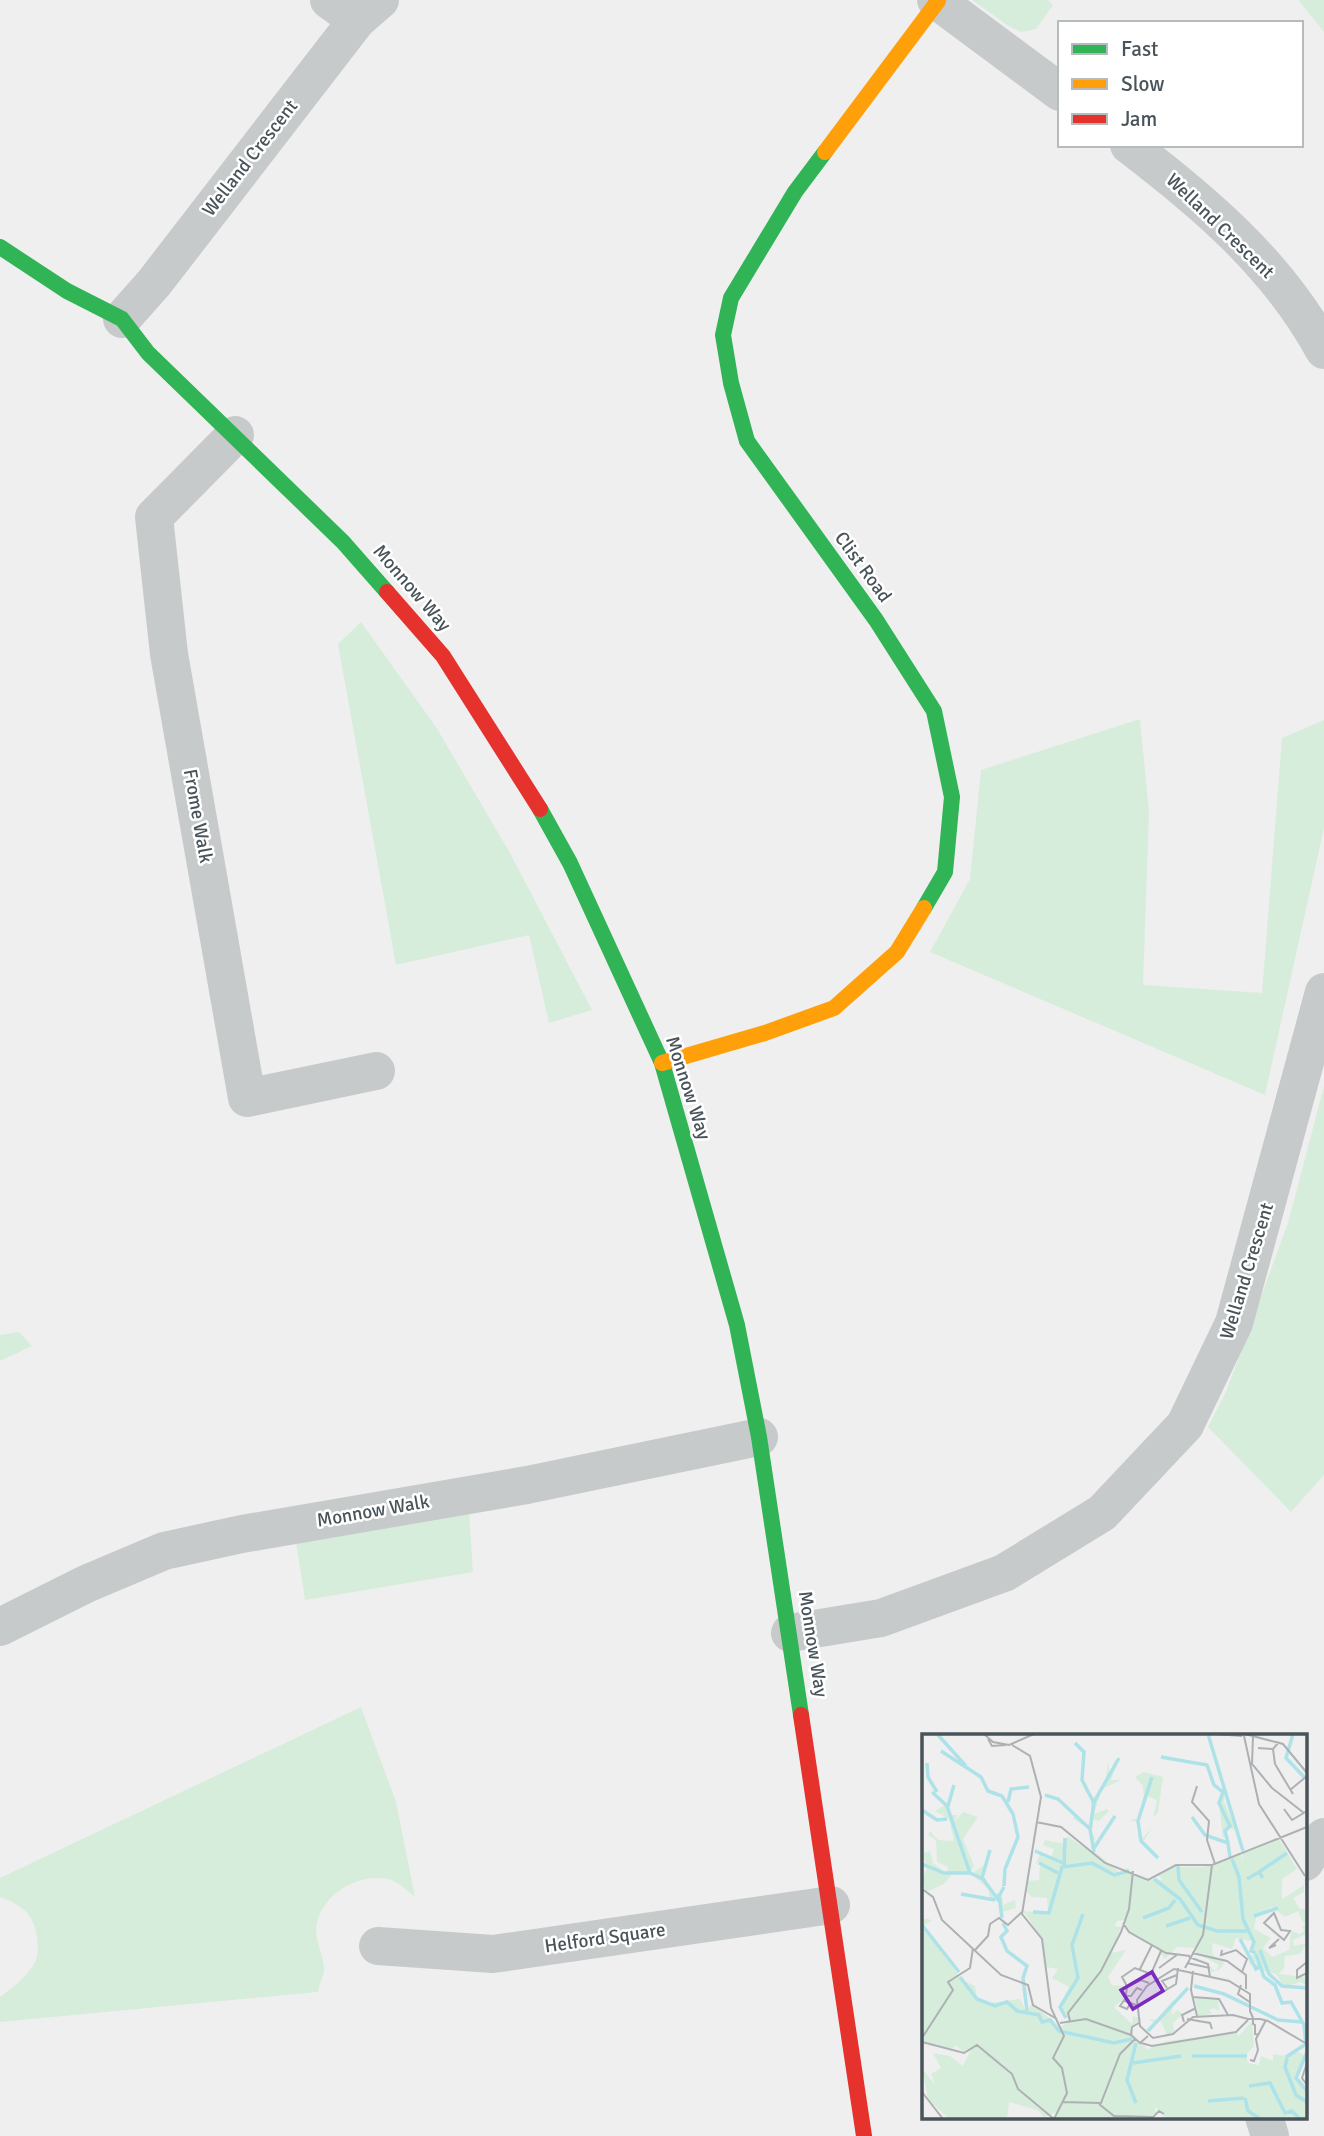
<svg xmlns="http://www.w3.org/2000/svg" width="1324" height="2136" font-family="Signika,sans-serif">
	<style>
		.green { fill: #d6eddc }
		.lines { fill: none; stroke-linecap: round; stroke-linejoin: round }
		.street { stroke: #c7cacb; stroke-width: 38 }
		.fast { stroke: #30b455; stroke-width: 16 }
		.slow { stroke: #ff9f0a; stroke-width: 16 }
		.jam { stroke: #e5322d; stroke-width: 16 }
		.labels { text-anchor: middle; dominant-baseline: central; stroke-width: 5; stroke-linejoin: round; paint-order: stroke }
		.street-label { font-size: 19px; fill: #48545a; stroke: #fff }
		.inset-river { fill: none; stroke: #ade2e8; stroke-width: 3.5 }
		.inset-road { fill: none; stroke: #adb1b3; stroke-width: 2 }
		.view { fill: #7b2cbf; fill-opacity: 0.15; stroke: #7b2cbf; stroke-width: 3.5 }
		.inset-edge { fill: none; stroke: #48545a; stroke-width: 3.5 }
	</style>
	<rect width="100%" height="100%" fill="#f0efef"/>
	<g class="green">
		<polygon points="972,0 1048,0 1053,5 1036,29 1021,32 1007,25"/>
		<polygon points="1298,0 1324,0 1324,32"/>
		<polygon points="361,622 436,727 510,853 592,1010 549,1023 529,935 396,965 338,644"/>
		<polygon points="1140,719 1149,812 1143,985 1262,993 1282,738 1324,720 1324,828 1265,1095 930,952 970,879 981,770"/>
		<polygon points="1324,1086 1324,1475 1291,1512 1208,1427 1226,1392 1288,1223"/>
		<polygon points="19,1332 32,1346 0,1361 0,1335"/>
		<polygon points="469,1512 473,1572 305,1600 296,1542"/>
		<path d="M 361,1707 L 396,1802 L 415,1897 C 408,1891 397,1881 388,1879 C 359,1873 323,1893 317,1923 C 313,1939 325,1956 324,1971 C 323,1978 319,1985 318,1992 L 0,2022 L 0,1997 C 13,1987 27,1977 35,1962 C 41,1950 37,1925 28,1914 C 22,1906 9,1900 0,1897 L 0,1878 Z"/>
	</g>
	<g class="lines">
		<g class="street">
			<polyline points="329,0 357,20"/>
			<polyline points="936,0 1060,92"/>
			<path d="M 1129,145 C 1205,203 1278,265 1324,350"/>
			<polyline points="122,319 154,283 357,20 380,0"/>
			<polyline points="235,435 154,517 169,654 247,1098 376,1071"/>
			<polyline points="0,1627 86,1584 164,1551 242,1534 527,1485 759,1437"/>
			<polyline points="790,1633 881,1618 1004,1573 1102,1513 1185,1425 1234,1323 1324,992"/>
			<polyline points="1305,1862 1314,1847 1324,1837"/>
			<polyline points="378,1946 493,1954 831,1905"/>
			<polyline points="1264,2117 1270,2136"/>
		</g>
		<g class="fast">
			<polyline points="825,152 795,192 731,298 723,335 731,383 747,441 876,620 934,711 952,797 945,872 924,908"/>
			<polyline points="0,247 67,291 122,319 148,353 343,542 387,592"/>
			<polyline points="540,809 570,863 662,1063 737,1325 759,1437 801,1715"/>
		</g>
		<g class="slow">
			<polyline points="825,152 938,1"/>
			<polyline points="662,1063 765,1033 834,1008 897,952 924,908"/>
		</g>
		<g class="jam">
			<polyline points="387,592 443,656 540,809"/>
			<polyline points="801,1715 864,2136"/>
		</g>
	</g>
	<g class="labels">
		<g class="street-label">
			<text transform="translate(250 158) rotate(-52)">Welland Crescent</text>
			<text transform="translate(1220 226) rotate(44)">Welland Crescent</text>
			<text transform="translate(863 567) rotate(54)">Clist Road</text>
			<text transform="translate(412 588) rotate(49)">Monnow Way</text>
			<text transform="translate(198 816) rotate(80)">Frome Walk</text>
			<text transform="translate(688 1088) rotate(72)">Monnow Way</text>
			<text transform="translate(1247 1271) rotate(-73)">Welland Crescent</text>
			<text transform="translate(373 1511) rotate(-10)">Monnow Walk</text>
			<text transform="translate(813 1644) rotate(81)">Monnow Way</text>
			<text transform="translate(605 1938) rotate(-8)">Helford Square</text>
		</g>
	</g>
	<g transform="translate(922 1734)">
		<rect width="385" height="385" fill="#f0efef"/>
		<path d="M 186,27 L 188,42 L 193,27 L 195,30 L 189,46 L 199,46 L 180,55 L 172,80 L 185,75 L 187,77 L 177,87 L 171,85 L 171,92 L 168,97 L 173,103 L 172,117 L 198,139 L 205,134 L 221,145 L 241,146 L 236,141 L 252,133 L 281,133 L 319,120 L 321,129 L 320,120 L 357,105 L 375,135 L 360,145 L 360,165 L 382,151 L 382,158 L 371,164 L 378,175 L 385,175 L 385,188 L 381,189 L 376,177 L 363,183 L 350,173 L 334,183 L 332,195 L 349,204 L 341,214 L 350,223 L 367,216 L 369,197 L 378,200 L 382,197 L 380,192 L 384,190 L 385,200 L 371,206 L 372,212 L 385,209 L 378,220 L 363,222 L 362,235 L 356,240 L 383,243 L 385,252 L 379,248 L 362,253 L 354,240 L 335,235 L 333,227 L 328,231 L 326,223 L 332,220 L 330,207 L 314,204 L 310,215 L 290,209 L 291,221 L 302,227 L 301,232 L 295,237 L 289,238 L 288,233 L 294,237 L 297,231 L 274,219 L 273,214 L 255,213 L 243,225 L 233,212 L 207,198 L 202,186 L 195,187 L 193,192 L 199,193 L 189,219 L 204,216 L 186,243 L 190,251 L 201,252 L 202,265 L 192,273 L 210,290 L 211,282 L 220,285 L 208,294 L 214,306 L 226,315 L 245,307 L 315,299 L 317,302 L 330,287 L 332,312 L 324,321 L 326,329 L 337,331 L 339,322 L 351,327 L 351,320 L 364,322 L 373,316 L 382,321 L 372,344 L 385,358 L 385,385 L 245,385 L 233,373 L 233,379 L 223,385 L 133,385 L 135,378 L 122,383 L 115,376 L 87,368 L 85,385 L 27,385 L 6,365 L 0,334 L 13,351 L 9,340 L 19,334 L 11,319 L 28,322 L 41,332 L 49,315 L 43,319 L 33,311 L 30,316 L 0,307 L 0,184 L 10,186 L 1,192 L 40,246 L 53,252 L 55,265 L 67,269 L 98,265 L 104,277 L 110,270 L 139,293 L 145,289 L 146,285 L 137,273 L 147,253 L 130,244 L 136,235 L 124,233 L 120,204 L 101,177 L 126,179 L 125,164 L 110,163 L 105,158 L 106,147 L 117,146 L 118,130 L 114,129 L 118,120 L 129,124 L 132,115 L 121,111 L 123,106 L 143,110 L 145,102 L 171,119 L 167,95 L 151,85 L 152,81 L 169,93 L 169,62 L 164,58 L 161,51 L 173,65 L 184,49 ZM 222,38 L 241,43 L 236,78 L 231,84 L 235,66 L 225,62 L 216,87 L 220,105 L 230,93 L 222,107 L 227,113 L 218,107 L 215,88 L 207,86 L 215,85 L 222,67 L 221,52 L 213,43 ZM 303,52 L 302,67 L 314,96 L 305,94 L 301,106 L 297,68 ZM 28,68 L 26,81 L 35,81 L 33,87 L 41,78 L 56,83 L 41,105 L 52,132 L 48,139 L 30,140 L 22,150 L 4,158 L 0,145 L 5,135 L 0,130 L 6,134 L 0,120 L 8,117 L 11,129 L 25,139 L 26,133 L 15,128 L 14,106 L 6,101 L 8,97 L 16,106 L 32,107 L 27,85 L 13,77 ZM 63,130 L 62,144 L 72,160 L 80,158 L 81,171 L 93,166 L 94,174 L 80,178 L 78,167 L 67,167 L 67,156 L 50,140 ZM 273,264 L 296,265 L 297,277 L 291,274 L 287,276 L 290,280 L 276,282 ZM 251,266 L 250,281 L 255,276 L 261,280 L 251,289 L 252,298 L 245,301 L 238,286 L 227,295 L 224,296 L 231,289 L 227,285 L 236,286 Z" fill="#d6eddc"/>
		<path class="inset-river" d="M 286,0 L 321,117M 371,0 L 364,24 L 383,44M 16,1 L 44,32M 153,9 L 162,18 L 160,46 L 172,69 L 168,95 L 172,118M 19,17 L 59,43 L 66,57 L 80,62 L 91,80 L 96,103 L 83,135 L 82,152M 239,23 L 285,31 L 292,51 L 301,58 L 297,69 L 308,92 L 303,97 L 306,109M 5,29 L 6,43 L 15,58M 230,43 L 216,87 L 219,107 L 236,124M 10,58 L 25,72 L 48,139 L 61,145 L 77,167M 123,61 L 136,65 L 168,95M 86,68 L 89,55 L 107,53M 172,68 L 197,24M 26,72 L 32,51M 0,76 L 15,86 L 25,85M 270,83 L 283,101 L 306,109 L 308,123M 172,114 L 193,82M 113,117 L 141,129M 310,125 L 317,143 L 321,185 L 332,208 L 329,217 L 334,219M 117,129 L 136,139M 0,130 L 22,139 L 48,139M 256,132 L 257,146 L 280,178M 142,133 L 143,104M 337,138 L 365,119M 60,144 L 68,116M 232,145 L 258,165 L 276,191 L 295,197 L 325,197M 325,145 L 337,138 L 341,144M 39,160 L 73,166M 111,178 L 127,179 L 140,133 L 170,129 L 192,141 L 207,137M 332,182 L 356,174M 80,184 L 77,162 L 82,153M 221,184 L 247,174 L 253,166M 81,189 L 85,197 L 79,203 L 85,217 L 105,232 L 101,244 L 105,277M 0,191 L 37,238M 244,192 L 268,184M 318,205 L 334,235 L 337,233M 338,216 L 347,240 L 360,252 L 385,254M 334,220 L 342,243 L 353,251 L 360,269 L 369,268 L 382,291 L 384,310 L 364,323M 38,243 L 55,265 L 73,272 L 85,268 L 95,277 L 117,281 L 120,288 L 128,286 L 137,297 L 192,309 L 210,305M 272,252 L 302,260 L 356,286 L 380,288M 144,284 L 138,273 L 156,244 L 150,211 L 161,180M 226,297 L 266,254M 385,318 L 374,344 L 385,357M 270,322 L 325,322M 365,324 L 363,333 L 374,361 L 385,368M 211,329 L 259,322M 327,352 L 348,349 L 363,379 L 370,377 L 377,384M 323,364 L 326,377 L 337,384M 286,367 L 322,364M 214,369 L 205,346 L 214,309"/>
		<path class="inset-road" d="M 62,0 L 71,8 L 87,11 L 112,0M 293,0 L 320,2M 323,0 L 361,10 L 385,39M 322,2 L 337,70 L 383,142M 331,3 L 330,30 L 350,54 L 382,79M 66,5 L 70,12 L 84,11M 90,11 L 108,22 L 119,63 L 100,180 L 120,205 L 129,274 L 142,302 L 131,324 L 140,334 L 145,359 L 132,385M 336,14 L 351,15 L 357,8M 351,15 L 353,30 L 371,60M 275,52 L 270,68 L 287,87 L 285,106 L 293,130M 368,56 L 385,42M 362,75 L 370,86 L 385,77M 114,88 L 139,93 L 183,129 L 226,146 L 254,131 L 290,131 L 385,93M 384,144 L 385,169M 0,155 L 11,163 L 20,186 L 79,241 L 106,251 L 111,271 L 135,285M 352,179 L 359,196 L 368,197 L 362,206 L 342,189 ZM 201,189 L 207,198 L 244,219 L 268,222M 354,211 L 347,214 L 357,205M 53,216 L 66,202 L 68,190 L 77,184 L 86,191 L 100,178M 300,216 L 299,221 L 314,216 L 325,225 L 320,238M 270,219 L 305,227 L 324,241 L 324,255M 267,223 L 286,230 L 288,243M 385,228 L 375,236 L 375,244 L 385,239M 265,229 L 288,234M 237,234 L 256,220M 263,234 L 281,201 L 290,131M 218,235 L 230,211M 271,237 L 269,256 L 275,282M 319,251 L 316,260 L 329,269M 205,252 L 200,243 L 213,234 L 229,240 L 239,217M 245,254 L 240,247 L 255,241M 239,259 L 254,250 L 256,234M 203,262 L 209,262 L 215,254 L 220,256M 271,263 L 297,265 L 306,281M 203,265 L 198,272 L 205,275 L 208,270M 214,271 L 203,267 L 205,253 L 219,246 L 227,249M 265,285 L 288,289 L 290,295M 148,287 L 146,279 L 179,237 L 199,198 L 207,175 L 211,137M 262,288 L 260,281 L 274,274M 138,289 L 164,285 L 209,301M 217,289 L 210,293 L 209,301 L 218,309 L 226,302M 337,301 L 333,300 L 333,291 L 331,290 L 331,284 L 328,277 L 328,260 L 307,247 L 252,235 L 225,252 L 215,266 L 218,292 L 231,304 L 251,300 L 271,283 L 311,281 L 326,285 L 338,285 L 346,287 L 385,310M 0,304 L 31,256 L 26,248 L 48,234 L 51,214M 0,308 L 42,319 L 55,311 L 90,340 L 96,355 L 132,385M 219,309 L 230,312 L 314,298 L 326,286M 328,326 L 332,327 L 336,316 L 334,305 L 344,286M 385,329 L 380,344 L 385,351M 0,358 L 21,385M 140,368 L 179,369 L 198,320 L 213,305M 177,370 L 192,382 L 231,383 L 237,377 L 242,380"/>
		<path class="view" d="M 230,238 L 241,257 L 211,275 L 199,256 Z"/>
		<rect width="385" height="385" class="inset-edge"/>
	</g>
	<rect x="1058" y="21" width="245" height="126" fill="#ffffff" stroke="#b6bbbd" stroke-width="2"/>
	<rect x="1072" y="44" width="35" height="10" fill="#30b455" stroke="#b6bbbd" stroke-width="2"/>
	<text x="1121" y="56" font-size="21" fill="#48545a">Fast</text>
	<rect x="1072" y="79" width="35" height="10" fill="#ff9f0a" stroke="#b6bbbd" stroke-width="2"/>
	<text x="1121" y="91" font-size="21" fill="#48545a">Slow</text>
	<rect x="1072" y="114" width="35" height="10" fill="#e5322d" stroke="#b6bbbd" stroke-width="2"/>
	<text x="1121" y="126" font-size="21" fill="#48545a">Jam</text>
</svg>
